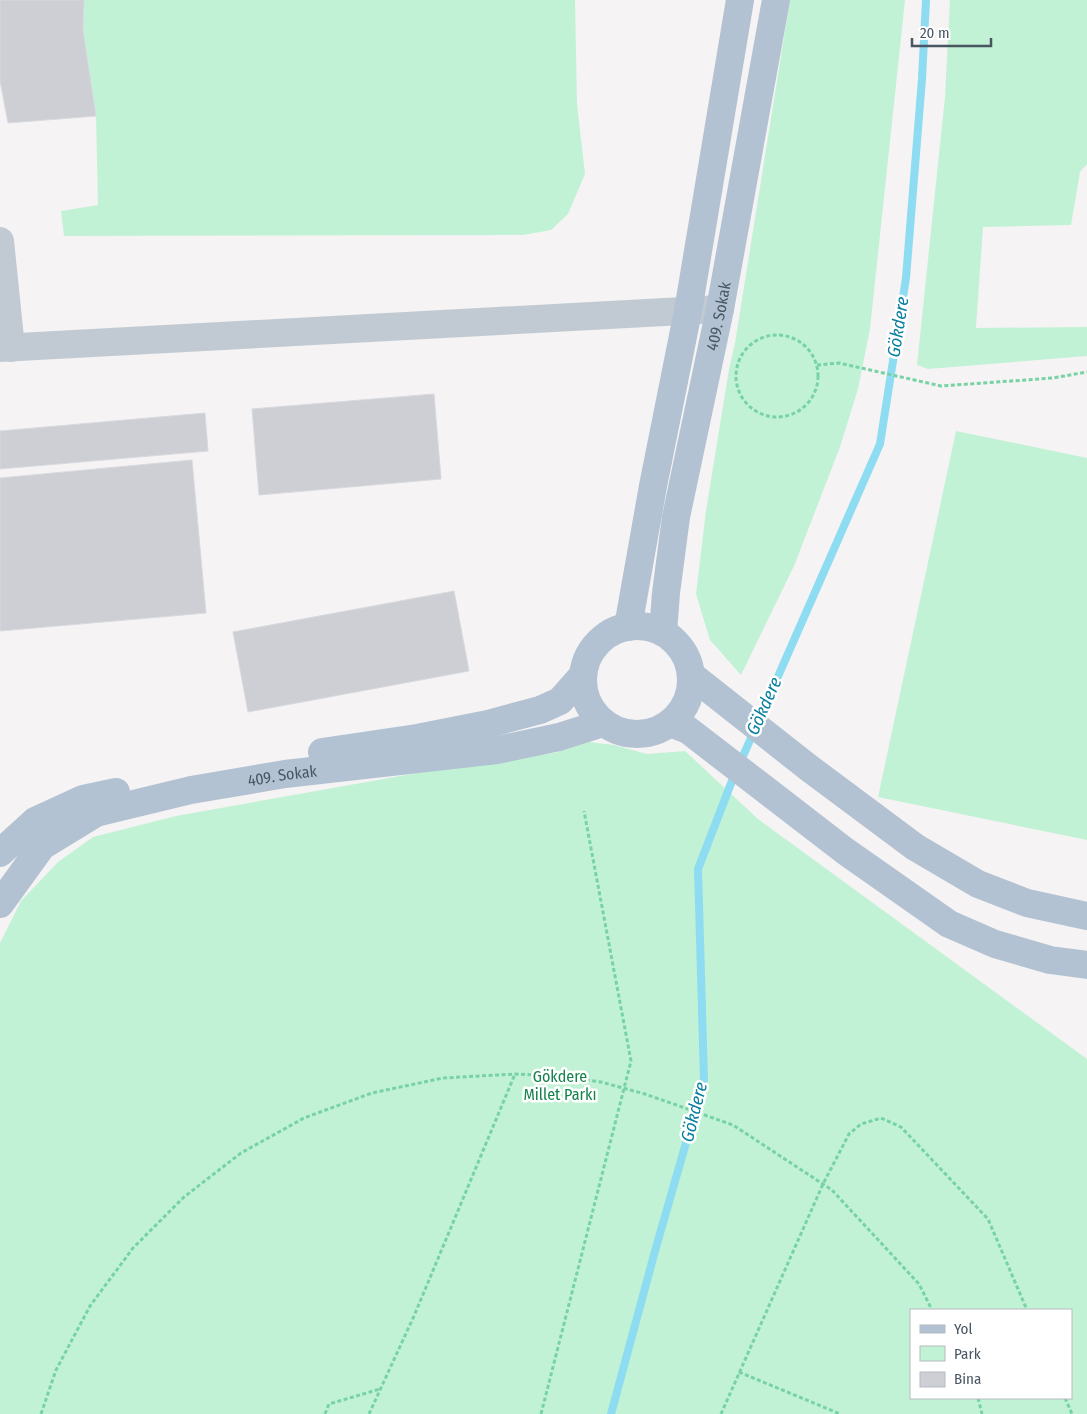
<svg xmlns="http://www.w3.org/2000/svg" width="1087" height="1414" font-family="'Fira Sans Condensed',sans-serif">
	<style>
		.green { fill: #c2f2d5; fill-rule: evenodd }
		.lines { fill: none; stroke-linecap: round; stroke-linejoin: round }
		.stream { stroke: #8ddcf1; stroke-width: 8 }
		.building { fill: #cdcfd5; stroke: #d7d9de }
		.path { stroke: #77d3a6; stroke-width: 3; stroke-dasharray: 4 2.5; stroke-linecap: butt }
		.minor { stroke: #c1cad2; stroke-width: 28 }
		.major { stroke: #b2c2d2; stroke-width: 28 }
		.labels { text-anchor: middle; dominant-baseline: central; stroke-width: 5; stroke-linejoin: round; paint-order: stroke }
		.street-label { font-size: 16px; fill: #495662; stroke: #fff }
		.park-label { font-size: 16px; fill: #14834c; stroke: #fff }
		.water-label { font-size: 18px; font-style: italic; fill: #087f9f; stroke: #fff }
	</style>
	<rect width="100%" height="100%" fill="#f5f3f3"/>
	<g class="green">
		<polygon points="84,0 575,0 577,104 585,174 568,214 551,230 523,235 64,236 61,211 98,205 96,116 83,30"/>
		<polygon points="790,0 905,0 870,329 858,389 840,447 794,566 741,675 710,640 696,594 706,511 729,369 735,343"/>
		<polygon points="950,0 1087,0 1087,164 1080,172 1071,225 983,227 976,328 1087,327 1087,356 928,369 917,365 945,97"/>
		<polygon points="956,431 1087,458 1087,840 878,797"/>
		<path d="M 589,742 L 614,745 L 647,754 L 685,751 L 758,819 L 1087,1059 L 1087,1414 L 0,1414 L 0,943 L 21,901 L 58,862 L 93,837 L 176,816 L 434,770 L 554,753 ZM 911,1310 L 1071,1310 L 1071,1398 L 911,1398 Z"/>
	</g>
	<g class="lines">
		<g class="stream">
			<polyline points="740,763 880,444 906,278 922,79 926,0"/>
			<polyline points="611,1414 655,1251 704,1080 698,869 735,773"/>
		</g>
	</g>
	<g class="building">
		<polygon points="0,0 84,0 83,30 96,116 8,123 0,81"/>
		<polygon points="434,394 441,479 259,495 252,409"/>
		<polygon points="205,413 208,451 0,469 0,431"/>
		<polygon points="192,460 206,613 0,631 0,478"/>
		<polygon points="454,591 469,671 248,712 233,632"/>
	</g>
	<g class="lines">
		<g class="path">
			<circle cx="777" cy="376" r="41"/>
			<polyline points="817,365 839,363 941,386 1053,378 1087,372"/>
			<polyline points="739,1372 840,1414"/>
			<polyline points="978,1398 982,1414"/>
			<polyline points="1065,1398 1072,1414"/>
			<polyline points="41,1414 56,1370 90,1306 133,1248 184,1197 241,1153 304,1118 372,1093 443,1078 515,1074 559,1076 601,1082 645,1094 733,1125 832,1190 919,1284 932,1310"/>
			<polyline points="325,1414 329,1404 380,1389"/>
			<polyline points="369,1414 414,1316 515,1074"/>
			<polyline points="541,1414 631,1061 584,811"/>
			<polyline points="721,1414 823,1184 849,1134 861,1124 881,1118 901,1127 988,1219 1027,1310"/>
		</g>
		<g class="minor">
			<polyline points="0,241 11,348"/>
			<polyline points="0,348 720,309"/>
		</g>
		<g class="major">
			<circle cx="637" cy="680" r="54"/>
			<polyline points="628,627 653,486 688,311 740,0"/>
			<path id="s1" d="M 663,632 L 666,593 L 676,517 L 720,309 L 776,0"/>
			<polyline points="691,675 809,768 915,847 978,884 1027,903 1087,916"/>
			<polyline points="670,723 688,730 845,851 949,924 995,944 1050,960 1087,965"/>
			<polyline points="322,752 417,738 488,724 540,710 560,701 583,675"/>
			<polyline points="0,853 35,821 83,799 116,792"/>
			<path id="s2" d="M 0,904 L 42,846 L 96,813 L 191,790 L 285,774 L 497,750 L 559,737 L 603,723"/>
		</g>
	</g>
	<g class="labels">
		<g class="street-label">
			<text stroke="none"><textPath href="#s1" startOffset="321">409. Sokak</textPath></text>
			<text stroke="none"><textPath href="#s2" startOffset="325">409. Sokak</textPath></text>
		</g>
		<g class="park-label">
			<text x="560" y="1076">Gökdere<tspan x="560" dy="18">Millet Parkı</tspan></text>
		</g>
		<g class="water-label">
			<text transform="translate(898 327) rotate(-81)">Gökdere</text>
			<text transform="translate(764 706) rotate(-66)">Gökdere</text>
			<text transform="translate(694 1112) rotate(-76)">Gökdere</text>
		</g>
	</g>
	<rect x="910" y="1309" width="162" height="90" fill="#ffffff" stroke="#b6bbc0"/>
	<rect x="920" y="1325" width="25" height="8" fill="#b2c2d2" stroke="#b6bbc0"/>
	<text x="954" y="1334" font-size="15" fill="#495662">Yol</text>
	<rect x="920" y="1346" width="25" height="15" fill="#c2f2d5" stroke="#b6bbc0"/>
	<text x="954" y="1359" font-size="15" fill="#495662">Park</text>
	<rect x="920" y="1372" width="25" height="15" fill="#cdcfd5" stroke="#b6bbc0"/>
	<text x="954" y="1384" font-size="15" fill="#495662">Bina</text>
	<path d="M912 38v8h79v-8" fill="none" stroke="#495662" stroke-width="2.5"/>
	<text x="920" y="38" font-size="15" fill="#495662" stroke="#ffffff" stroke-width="4" paint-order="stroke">20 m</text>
</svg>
